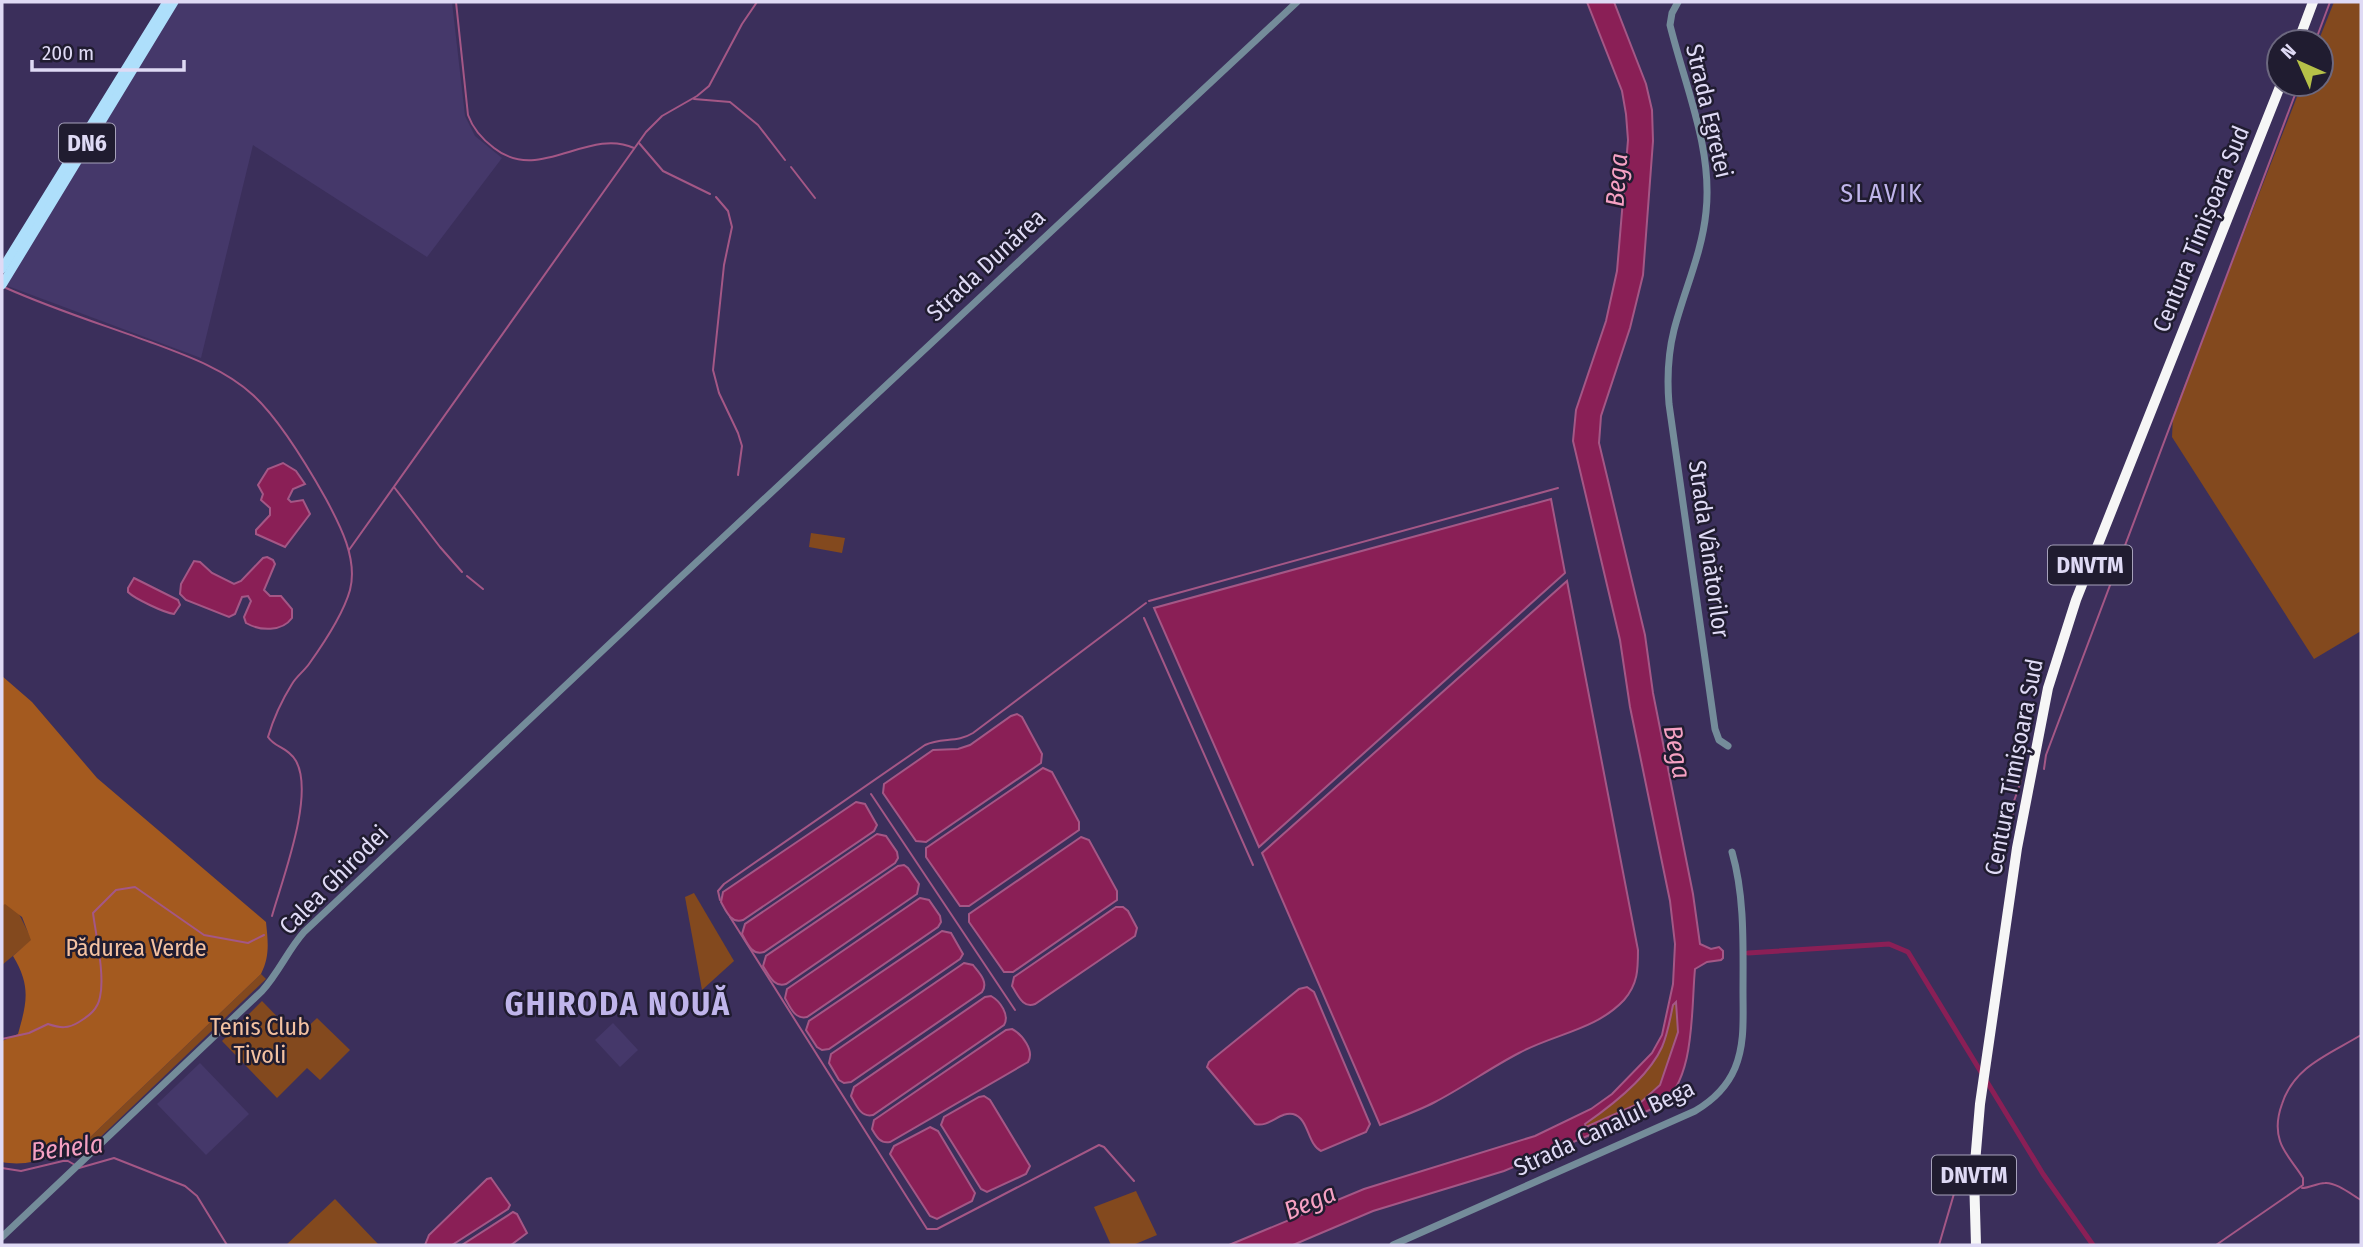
<svg xmlns="http://www.w3.org/2000/svg" width="2363" height="1247" font-family="'Fira Sans Condensed',sans-serif">
	<style>
		.built { fill: #45386a }
		.green { fill: #83491e }
		.forest { fill: #a45a1f }
		.water { fill: #8a1f56; stroke: #a45786; stroke-width: 2; fill-rule: evenodd }
		.lines { fill: none; stroke-linecap: round; stroke-linejoin: round }
		.stream { stroke: #a45786; stroke-width: 2 }
		.canal { stroke: #8a1f56; stroke-width: 5 }
		.minor { stroke: #748c9a; stroke-width: 7 }
		.major { stroke: #aedffb; stroke-width: 9 }
		.highway { stroke: #f6f6f6; stroke-width: 10 }
		.labels { text-anchor: middle; dominant-baseline: central; stroke-width: 5; stroke-linejoin: round; paint-order: stroke }
		.shield { fill: #201c30; stroke: #a6a1ba; stroke-width: 2 }
		.shield-label { font-size: 23px; font-weight: bold; fill: #dfdaf5 }
		.street-label { font-size: 24px; fill: #dfdaf5; stroke: #201c30 }
		.park-label { font-size: 24px; fill: #f4c2a1; stroke: #201c30 }
		.water-label { font-size: 26px; font-style: italic; fill: #f6a1c3; stroke: #201c30 }
		.neighbourhood-label { font-size: 26px; letter-spacing: 2px; fill: #c0b5eb; stroke: #201c30 }
		.district-label { font-size: 32px; font-weight: bold; letter-spacing: 2px; fill: #c0b5eb; stroke: #201c30 }
	</style>
	<rect width="100%" height="100%" fill="#3b2f5b"/>
	<g class="built">
		<polygon points="171,2 452,2 465,116 475,136 502,158 427,257 253,145 201,358 5,285"/>
		<polygon points="613,1023 638,1050 620,1067 595,1040"/>
		<polygon points="200,1063 249,1114 206,1155 157,1104"/>
	</g>
	<g class="green">
		<polygon points="2334,2 2361,2 2361,631 2314,659 2172,437 2173,416 2181,394 2302,84 2321,84 2321,42 2318,42"/>
		<polygon points="811,533 845,538 842,553 809,547"/>
		<polygon points="2,880 32,940 2,965"/>
		<polygon points="694,893 734,961 702,990 685,897"/>
		<polygon points="261,974 266,979 89,1148 84,1143"/>
		<polygon points="262,1001 297,1037 317,1018 350,1050 320,1080 307,1068 277,1098 222,1041"/>
		<polygon points="1676,1002 1678,1032 1660,1085 1640,1103 1586,1127 1585,1124 1654,1061 1663,1046 1673,1005"/>
		<polygon points="1136,1191 1157,1235 1133,1245 1111,1245 1094,1207"/>
		<polygon points="335,1199 379,1245 286,1245"/>
	</g>
	<path class="forest" d="M 2,676 L 32,702 L 97,778 L 266,922 C 268,942 270,956 261,974 L 84,1143 C 57,1154 32,1168 2,1162 L 2,1041 L 18,1034 C 27,1002 31,986 13,956 L 31,940 L 22,917 L 5,904 L 2,906 Z"/>
	<g class="water">
		<path d="M 1587,2 L 1614,2 L 1646,84 L 1652,110 L 1653,141 L 1643,275 L 1630,328 L 1601,416 L 1599,443 L 1645,635 L 1653,693 L 1693,894 L 1700,944 L 1711,949 L 1719,947 L 1723,951 L 1723,958 L 1721,960 L 1707,962 L 1695,969 C 1691,1008 1696,1082 1659,1106 L 1504,1171 L 1373,1211 L 1293,1245 L 1229,1245 L 1364,1189 L 1535,1136 L 1591,1109 L 1612,1094 L 1652,1053 L 1662,1035 L 1673,984 L 1675,944 L 1670,901 L 1630,707 L 1620,640 L 1573,441 L 1576,410 L 1606,321 L 1617,271 L 1628,140 L 1626,114 L 1622,91 ZM 1676,1002 L 1678,1032 L 1660,1085 L 1640,1103 L 1586,1127 L 1585,1124 C 1611,1106 1649,1076 1662,1047 C 1668,1033 1670,1019 1673,1005 Z"/>
		<polygon points="283,463 296,471 305,484 293,489 288,499 291,502 303,500 310,514 285,547 256,534 256,530 270,515 270,508 261,500 263,494 258,485 268,469"/>
		<polygon points="1551,499 1565,573 1259,847 1154,608"/>
		<path d="M 267,557 L 273,560 L 275,564 L 264,590 L 270,596 L 281,596 L 292,609 L 292,618 C 282,632 260,631 246,623 L 244,617 L 251,601 L 248,596 L 242,597 L 235,614 L 229,617 L 186,600 L 180,594 L 181,584 L 194,561 L 200,562 L 212,573 L 234,584 L 241,581 L 263,558 Z"/>
		<path d="M 134,578 L 178,600 L 180,605 L 174,614 C 165,613 135,599 128,592 L 128,588 Z"/>
		<path d="M 1567,581 L 1638,950 C 1638,969 1638,984 1624,1000 C 1596,1030 1554,1034 1519,1053 C 1490,1068 1464,1087 1435,1102 C 1418,1111 1398,1118 1380,1125 L 1262,853 Z"/>
		<polygon points="1017,714 1022,717 1042,754 1041,763 926,842 916,841 883,793 884,784 933,750 958,749 970,745 1011,716"/>
		<polygon points="1043,768 1052,772 1079,822 1079,830 969,906 960,906 926,857 926,848"/>
		<path d="M 856,802 L 865,804 L 877,825 L 874,831 L 743,920 C 731,924 726,911 721,902 L 723,892 Z"/>
		<path d="M 877,834 L 886,836 L 897,852 L 898,858 L 895,863 L 764,952 C 752,956 747,943 742,934 L 745,924 Z"/>
		<polygon points="1081,837 1089,840 1117,891 1117,900 1013,972 1004,972 969,922 969,914"/>
		<path d="M 904,865 L 908,868 L 919,884 L 917,894 L 786,984 C 774,988 769,975 763,966 L 766,956 L 898,866 Z"/>
		<path d="M 920,898 L 929,900 L 940,916 L 941,922 L 938,927 L 807,1017 C 795,1020 790,1007 785,998 L 787,989 Z"/>
		<path d="M 1116,907 L 1123,907 L 1128,911 L 1137,928 L 1135,936 L 1035,1004 C 1023,1009 1018,995 1012,986 L 1014,977 Z"/>
		<polygon points="942,931 951,933 963,954 960,959 829,1049 822,1050 817,1047 806,1030 809,1021"/>
		<path d="M 964,963 L 973,965 C 979,973 989,982 982,992 L 851,1082 L 844,1083 L 839,1080 L 829,1063 L 831,1054 Z"/>
		<path d="M 1307,987 L 1314,992 L 1370,1124 L 1366,1132 L 1321,1151 C 1307,1144 1309,1118 1293,1114 C 1280,1111 1269,1128 1255,1124 L 1207,1067 L 1209,1062 L 1299,989 Z"/>
		<path d="M 991,996 C 1000,1001 1010,1015 1004,1025 L 873,1115 C 861,1118 856,1105 851,1096 L 854,1087 L 985,997 Z"/>
		<path d="M 1012,1029 C 1022,1034 1035,1051 1028,1062 L 890,1142 C 880,1144 876,1136 872,1129 L 874,1120 L 1006,1030 Z"/>
		<polygon points="979,1097 984,1096 990,1100 1030,1166 1026,1174 987,1192 981,1189 941,1125 944,1117"/>
		<polygon points="930,1127 938,1131 975,1193 972,1201 937,1219 930,1216 890,1154 894,1146"/>
		<polygon points="491,1178 510,1205 508,1209 452,1245 425,1245 429,1235 487,1179"/>
		<polygon points="513,1212 517,1214 527,1233 511,1245 462,1245"/>
	</g>
	<g class="lines">
		<g class="stream">
			<path d="M 456,2 L 468,115 C 473,129 482,139 494,148 C 539,184 588,127 634,148"/>
			<polyline points="2315,42 2330,2"/>
			<polyline points="694,99 730,102 758,125 785,160"/>
			<polyline points="639,143 663,171 710,194"/>
			<polyline points="791,167 815,198"/>
			<polyline points="716,197 728,211 732,227 724,265 713,370 719,393 738,433 742,446 738,475"/>
			<path d="M 6,288 C 53,309 101,324 150,342 C 185,355 225,369 253,395 C 280,420 308,467 326,499 C 340,525 358,559 350,590 C 343,615 324,643 309,664 C 304,671 296,677 292,684 C 282,700 273,720 268,737 C 275,748 288,747 296,761 C 315,795 282,880 272,916"/>
			<polyline points="394,487 440,547 462,572"/>
			<polyline points="349,550 646,132 662,116 697,96 709,86 742,24 757,2"/>
			<polyline points="467,576 483,589"/>
			<polyline points="1149,601 1558,488"/>
			<polyline points="1144,618 1253,865"/>
			<polyline points="2044,769 2046,755 2299,84"/>
			<polyline points="871,794 1015,1010"/>
			<polyline points="2012,824 2014,801 2021,781"/>
			<path d="M 720,900 L 718,891 L 724,884 L 925,745 C 941,737 957,743 973,733 L 1146,603"/>
			<polyline points="730,917 927,1229 937,1229 1099,1145 1104,1147 1134,1181"/>
			<path d="M 2,1039 L 29,1033 L 48,1024 C 60,1028 68,1029 79,1022 C 89,1016 98,1009 100,997 C 105,975 96,936 93,913 L 116,890 L 135,887 L 204,935 L 248,943 L 264,935"/>
			<polyline points="2,1168 21,1171 63,1161 68,1161 75,1165"/>
			<polyline points="79,1168 114,1158 185,1186 197,1196 227,1245"/>
			<path d="M 2302,1188 C 2310,1188 2317,1183 2325,1183 C 2336,1182 2352,1195 2361,1200"/>
			<polyline points="1939,1245 1958,1180"/>
			<path d="M 2216,1245 L 2303,1185 L 2303,1178 C 2296,1166 2284,1154 2280,1141 C 2276,1129 2278,1115 2282,1104 C 2294,1066 2330,1054 2361,1035"/>
		</g>
		<polyline class="canal" points="1748,953 1889,944 1908,952 2043,1174 2093,1245"/>
		<g class="minor">
			<path d="M 1678,2 L 1672,13 L 1670,25 C 1685,86 1713,149 1706,212 C 1702,253 1684,291 1674,330 C 1668,354 1667,380 1669,404 L 1715,729 L 1719,740 L 1728,746"/>
			<path d="M 2,1237 L 262,991 C 279,972 288,950 304,932 L 670,587 L 1297,2"/>
			<path d="M 1393,1245 L 1695,1111 C 1712,1101 1727,1087 1735,1068 C 1745,1044 1743,1018 1743,993 C 1743,946 1745,897 1732,852"/>
		</g>
		<g class="major">
			<polyline points="2,269 167,2"/>
			<polyline points="2,285 174,2"/>
		</g>
		<g class="highway">
			<polyline points="2298,42 2313,2"/>
			<polyline points="1976,1245 1974,1175 1980,1104 2017,848 2048,688 2076,600 2281,84"/>
		</g>
	</g>
	<g class="labels">
		<g class="shield">
			<rect x="59" y="123.5" width="56" height="39" rx="5"/>
			<rect x="2048" y="545.5" width="84" height="39" rx="5"/>
			<rect x="1932" y="1155.5" width="84" height="39" rx="5"/>
		</g>
		<g class="shield-label">
			<text x="87" y="143">DN6</text>
			<text x="2090" y="565">DNVTM</text>
			<text x="1974" y="1175">DNVTM</text>
		</g>
		<g class="street-label">
			<text transform="translate(1709 111) rotate(77)">Strada Egretei</text>
			<text transform="translate(2201 229) rotate(-68)">Centura Timișoara Sud</text>
			<text transform="translate(986 265) rotate(-43)">Strada Dunărea</text>
			<text transform="translate(1709 549) rotate(82)">Strada Vânătorilor</text>
			<text transform="translate(2014 767) rotate(-79)">Centura Timișoara Sud</text>
			<text transform="translate(334 880) rotate(-45)">Calea Ghirodei</text>
			<text transform="translate(1604 1128) rotate(-25)">Strada Canalul Bega</text>
		</g>
		<g class="park-label">
			<text x="136" y="948">Pădurea Verde</text>
			<text x="260" y="1027">Tenis Club<tspan x="260" dy="28">Tivoli</tspan></text>
		</g>
		<g class="water-label">
			<text transform="translate(1617 180) rotate(-86)">Bega</text>
			<text transform="translate(1677 752) rotate(79)">Bega</text>
			<text transform="translate(67 1148) rotate(-7)">Behela</text>
			<text transform="translate(1310 1202) rotate(-23)">Bega</text>
		</g>
		<g class="neighbourhood-label">
			<text x="1882" y="193">SLAVIK</text>
		</g>
		<g class="district-label">
			<text x="618" y="1004">GHIRODA NOUĂ</text>
		</g>
	</g>
	<rect width="2363" height="1247" fill="none" stroke="#dfdaf5" stroke-width="7"/>
	<g transform="translate(2300 63) rotate(315)"><circle r="33" fill="#201c30" stroke="#6c687f" stroke-width="2"/>
	<path d="M0-5L12 26L0 18L-12 26Z" fill="#b6c148"/>
	<text y="-10" font-size="19" font-weight="bold" text-anchor="middle" fill="#dfdaf5">N</text>
	</g>
	<path d="M32 60v10h152v-10" fill="none" stroke="#dfdaf5" stroke-width="3.5"/>
	<text x="42" y="60" font-size="21" fill="#dfdaf5" stroke="#201c30" stroke-width="5" paint-order="stroke">200 m</text>
</svg>
